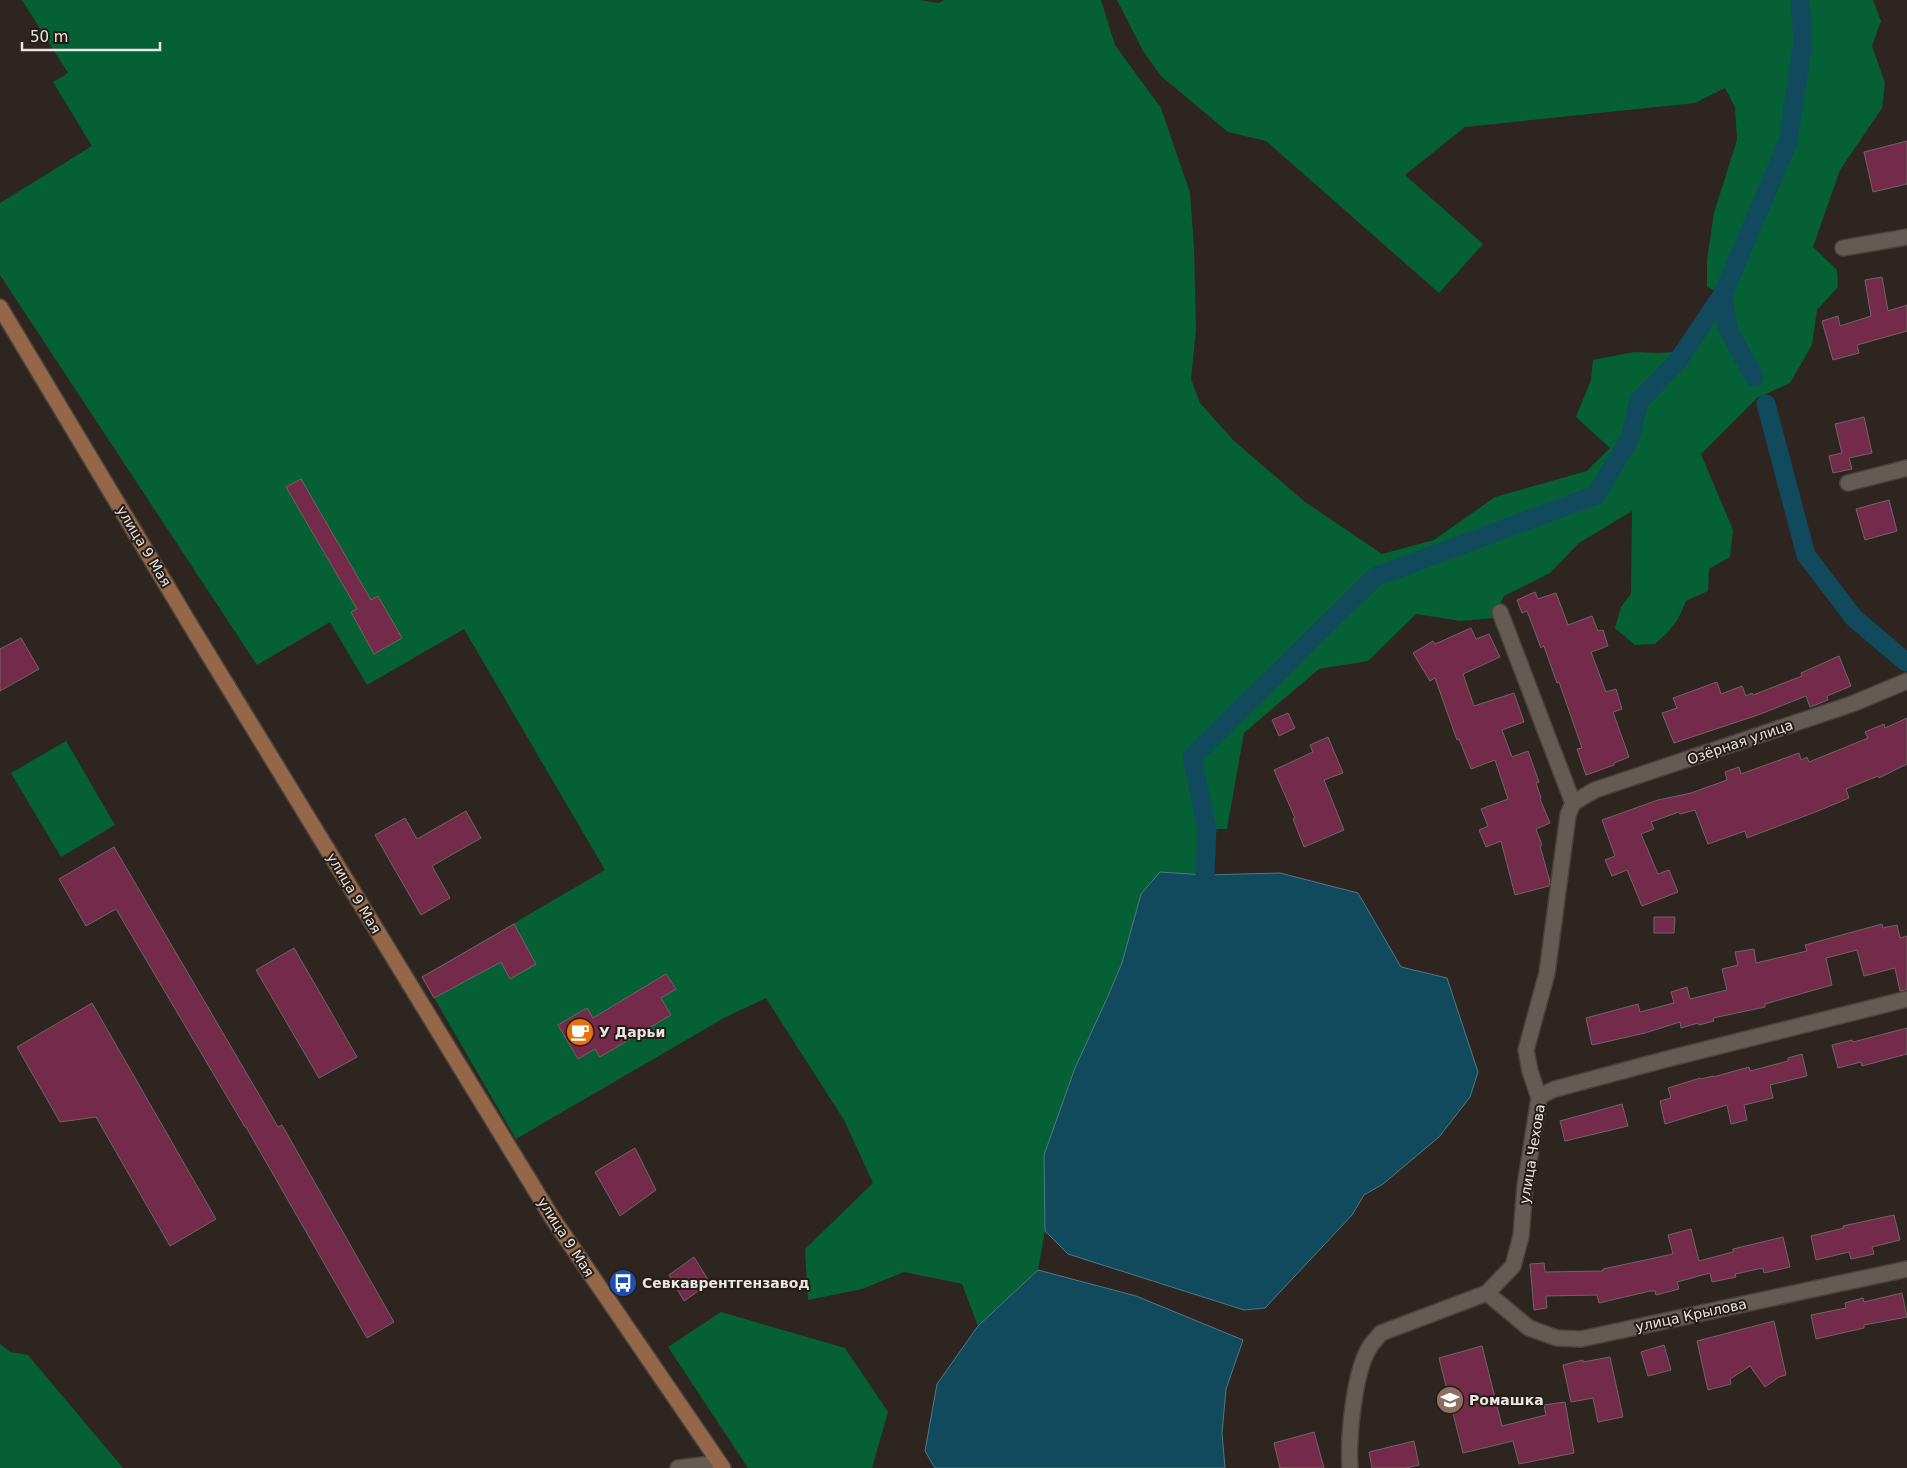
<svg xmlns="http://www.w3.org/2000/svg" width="1907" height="1468" font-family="'DejaVu Sans',sans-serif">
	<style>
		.green { fill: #056036 }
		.water { fill: #11495d; stroke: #527885 }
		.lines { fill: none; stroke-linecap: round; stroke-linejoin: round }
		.canal { stroke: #11495d; stroke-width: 19 }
		.building { fill: #742b4a; stroke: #706467 }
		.street-casing { stroke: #49423e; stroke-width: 18 }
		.secondary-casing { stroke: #49423e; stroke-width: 18 }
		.street { stroke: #655b55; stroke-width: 15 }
		.secondary { stroke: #936747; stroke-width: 15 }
		.labels { text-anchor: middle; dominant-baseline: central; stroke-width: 4; stroke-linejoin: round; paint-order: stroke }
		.street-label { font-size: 14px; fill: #ebe5e2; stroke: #251c17 }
		.poi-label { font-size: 14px; font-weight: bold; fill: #ebe5e2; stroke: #251c17; text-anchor: start }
	</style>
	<rect width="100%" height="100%" fill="#2e2520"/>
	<g class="green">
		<polygon points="22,0 920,0 939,3 944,0 1101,0 1115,45 1161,108 1190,193 1194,247 1196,329 1191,379 1200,403 1233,440 1305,502 1382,554 1434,540 1495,497 1587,471 1610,448 1576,417 1591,380 1593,360 1634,352 1659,353 1684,351 1722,294 1707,287 1707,260 1714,213 1737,140 1735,107 1725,88 1695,103 1465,127 1405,175 1483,244 1439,293 1266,141 1228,132 1161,76 1143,51 1117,0 1873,0 1881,21 1872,46 1885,83 1882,108 1840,170 1813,247 1837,270 1838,287 1817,310 1812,345 1790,383 1757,398 1701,454 1733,530 1730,557 1709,569 1708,591 1686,601 1678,619 1669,631 1655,644 1635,645 1615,628 1621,607 1631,594 1632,511 1579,543 1550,573 1504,596 1494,618 1461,621 1416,614 1368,661 1319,669 1244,733 1227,829 1207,829 1205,875 1160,873 1141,894 1122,963 1108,996 1075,1068 1044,1155 1045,1231 1038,1270 978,1326 962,1284 904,1272 862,1289 808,1300 805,1249 873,1183 844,1120 766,998 724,1018 516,1139 422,977 605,870 464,629 367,685 330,622 257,665 0,275 0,203 92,146 53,82 68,73"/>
		<polygon points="66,741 115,825 61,857 11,773"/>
		<polygon points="721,1312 845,1348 888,1412 872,1468 748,1468 668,1347"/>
		<polygon points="0,1344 10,1352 28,1355 123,1468 0,1468"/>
	</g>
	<g class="water">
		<polygon points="1160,872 1205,875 1280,873 1358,893 1401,967 1447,978 1478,1072 1470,1097 1439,1137 1383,1184 1364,1195 1352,1215 1265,1308 1244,1310 1068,1254 1045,1231 1044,1155 1075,1068 1108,996 1122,963 1141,894"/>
		<polygon points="1038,1270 1136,1296 1243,1340 1226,1389 1222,1433 1225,1468 935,1468 925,1451 937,1384 978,1326"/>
	</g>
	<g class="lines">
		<g class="canal">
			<polyline points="1723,294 1728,329 1754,377"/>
			<polyline points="1766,404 1806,555 1854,618 1906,662"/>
			<polyline points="1205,875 1207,829 1192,757 1375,577 1596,495 1630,438 1639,401 1677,362 1723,294 1788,142 1803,41 1800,0"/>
		</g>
	</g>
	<g class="building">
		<polygon points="1907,141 1907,184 1873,192 1864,152"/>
		<polygon points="1882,277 1888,311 1907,305 1907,331 1857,345 1859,353 1833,360 1822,321 1838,316 1840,326 1871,316 1865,280"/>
		<polygon points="1864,417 1872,453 1849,458 1852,469 1833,473 1829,456 1842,453 1835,424"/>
		<polygon points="301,479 371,600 378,596 402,638 374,654 351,612 357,609 286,487"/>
		<polygon points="1889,500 1897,531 1865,540 1856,509"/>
		<polygon points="1535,592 1538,599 1556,593 1568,625 1592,616 1598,631 1603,630 1608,646 1591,652 1606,692 1616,689 1622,709 1613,712 1629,757 1614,763 1614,765 1586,775 1577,749 1582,748 1559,682 1557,683 1544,646 1541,648 1527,611 1522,613 1517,600"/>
		<polygon points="1471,628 1476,639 1489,634 1500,657 1463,674 1474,706 1514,693 1524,722 1502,730 1512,757 1528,751 1539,782 1536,783 1541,798 1540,799 1550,823 1536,829 1542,845 1540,846 1550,882 1549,886 1515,895 1501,841 1486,847 1479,830 1488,826 1481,809 1508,799 1495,760 1471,769 1459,739 1457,740 1435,678 1430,681 1413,653 1433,641 1435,644"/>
		<polygon points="21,638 39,669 0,691 0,649"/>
		<polygon points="1839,656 1851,686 1827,696 1828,700 1810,707 1806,696 1758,715 1674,743 1662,713 1677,708 1673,698 1717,682 1721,694 1742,686 1746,696 1752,693 1753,695 1802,676 1801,673"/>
		<polygon points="1288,713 1295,728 1279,736 1272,720"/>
		<polygon points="1907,718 1907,764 1879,778 1878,776 1846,789 1849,798 1818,811 1747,838 1745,831 1708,844 1695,810 1680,814 1679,812 1651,822 1654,829 1641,834 1658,874 1669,870 1678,892 1642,906 1627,870 1612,876 1605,860 1615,856 1602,820 1658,800 1691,793 1727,780 1725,772 1739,767 1741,774 1799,753 1801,760 1807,757 1809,762 1868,738 1865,732 1884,724 1885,728"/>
		<polygon points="1328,737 1343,773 1324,780 1344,830 1304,847 1293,819 1295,818 1274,770 1313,752 1310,745"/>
		<polygon points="466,811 481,838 432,866 450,898 421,915 375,835 405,818 417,839"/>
		<polygon points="114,847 278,1127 282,1125 394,1322 367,1338 246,1127 245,1127 116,909 86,926 59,879"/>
		<polygon points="1654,917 1675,917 1674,933 1654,933"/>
		<polygon points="514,924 536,964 510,979 501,962 434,998 422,977"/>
		<polygon points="1882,924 1883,928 1897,925 1900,938 1907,936 1907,990 1900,991 1895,968 1864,976 1857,950 1826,958 1832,985 1765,1004 1765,1007 1713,1018 1714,1021 1699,1025 1698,1023 1681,1028 1680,1022 1645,1033 1592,1045 1586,1018 1638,1004 1640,1012 1674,1003 1671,992 1687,987 1690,999 1727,990 1722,969 1738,965 1735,952 1754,949 1756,963 1807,951 1805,945"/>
		<polygon points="294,948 357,1057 319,1078 256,970"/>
		<polygon points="666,974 676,989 661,998 671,1015 600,1057 595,1049 578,1059 558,1025 587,1008 593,1018"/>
		<polygon points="92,1003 216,1219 170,1246 96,1117 60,1122 17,1047"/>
		<polygon points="1907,1028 1907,1054 1862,1066 1861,1062 1838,1068 1832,1045 1852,1040 1853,1042"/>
		<polygon points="1802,1054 1807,1076 1770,1085 1773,1098 1744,1105 1747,1120 1731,1124 1727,1105 1665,1124 1660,1101 1671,1098 1668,1088 1700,1078 1701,1079 1713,1076 1713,1077 1749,1067 1750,1071 1788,1061 1788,1058"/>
		<polygon points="1622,1104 1628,1126 1565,1141 1560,1121"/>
		<polygon points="635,1148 656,1190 620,1216 595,1172"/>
		<polygon points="1894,1215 1900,1240 1872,1247 1874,1254 1851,1259 1849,1252 1816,1260 1811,1236 1844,1228 1843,1226"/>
		<polygon points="1691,1229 1699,1261 1733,1252 1733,1249 1783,1237 1790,1267 1764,1273 1763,1268 1735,1274 1736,1277 1712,1282 1710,1273 1677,1282 1679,1289 1656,1295 1655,1291 1650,1291 1599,1303 1597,1295 1546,1296 1547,1308 1534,1310 1530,1264 1544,1263 1545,1272 1603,1271 1603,1269 1673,1254 1668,1235"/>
		<polygon points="694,1257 710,1283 684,1301 669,1275"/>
		<polygon points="1902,1293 1907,1317 1864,1325 1864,1328 1816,1339 1811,1315 1846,1308 1845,1303 1863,1298 1864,1302"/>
		<polygon points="1774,1321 1786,1375 1779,1377 1765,1387 1750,1366 1730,1379 1731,1384 1708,1390 1697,1341"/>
		<polygon points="1664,1345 1671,1370 1648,1376 1641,1352"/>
		<polygon points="1482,1346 1502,1426 1546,1415 1544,1405 1565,1402 1574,1453 1519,1464 1513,1441 1463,1453 1439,1358"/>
		<polygon points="1610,1357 1623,1417 1598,1422 1593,1398 1571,1402 1563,1365 1583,1360 1583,1362"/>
		<polygon points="1314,1432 1324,1468 1280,1468 1274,1443"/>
		<polygon points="1414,1441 1419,1465 1406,1468 1372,1468 1369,1452"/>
	</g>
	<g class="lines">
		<defs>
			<g id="street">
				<polyline points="1843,248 1907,237"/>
				<polyline points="1848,483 1907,468"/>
				<polyline points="1500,612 1573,803"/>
				<polyline points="1539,1098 1530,1071 1526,1050 1547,973 1568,815 1573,803 1595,790 1852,704 1907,681"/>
				<polyline points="1487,1293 1529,1328 1557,1338 1581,1339 1907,1269"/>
				<polyline points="678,1468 719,1463"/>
				<path d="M 1350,1468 C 1348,1438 1354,1369 1371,1345 C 1374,1341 1378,1337 1381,1333 L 1487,1293 L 1513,1266 L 1521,1236 L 1525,1186 L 1539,1098 L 1546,1093 L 1555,1089 L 1667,1059 L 1907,999"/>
			</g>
			<polyline id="secondary" points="0,307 194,631 553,1219 723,1468"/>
		</defs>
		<use href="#street" class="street-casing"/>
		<use href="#secondary" class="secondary-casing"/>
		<use href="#street" class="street"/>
		<use href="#secondary" class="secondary"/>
	</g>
	<defs>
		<symbol id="cafe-disc" viewBox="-11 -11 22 22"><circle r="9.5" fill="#e8710a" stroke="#251c17"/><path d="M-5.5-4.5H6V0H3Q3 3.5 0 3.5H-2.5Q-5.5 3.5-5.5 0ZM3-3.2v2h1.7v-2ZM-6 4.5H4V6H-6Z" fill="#fff"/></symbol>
		<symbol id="bus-disc" viewBox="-11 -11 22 22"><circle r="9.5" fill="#1a4fb4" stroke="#251c17"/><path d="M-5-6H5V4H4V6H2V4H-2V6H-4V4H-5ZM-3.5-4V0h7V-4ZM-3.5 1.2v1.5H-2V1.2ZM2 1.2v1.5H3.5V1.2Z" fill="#fff"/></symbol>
		<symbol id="school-disc" viewBox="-11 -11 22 22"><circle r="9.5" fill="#8d6e63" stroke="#251c17"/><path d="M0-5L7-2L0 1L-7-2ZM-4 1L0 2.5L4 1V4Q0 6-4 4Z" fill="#fff"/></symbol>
	</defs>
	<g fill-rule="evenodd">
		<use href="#cafe-disc" x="564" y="1016" width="32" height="32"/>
		<use href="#bus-disc" x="607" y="1267" width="32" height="32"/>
		<use href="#school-disc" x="1434" y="1384" width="32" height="32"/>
	</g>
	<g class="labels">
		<g class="street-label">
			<text transform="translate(144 546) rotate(59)">улица 9 Мая</text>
			<text transform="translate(1740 742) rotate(-19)">Озёрная улица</text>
			<text transform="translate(354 893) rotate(59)">улица 9 Мая</text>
			<text transform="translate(1532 1154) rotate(-81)">улица Чехова</text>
			<text transform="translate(566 1237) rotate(57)">улица 9 Мая</text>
			<text transform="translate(1691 1315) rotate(-12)">улица Крылова</text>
		</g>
		<g class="poi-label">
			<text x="599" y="1032">У Дарьи</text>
			<text x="642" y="1283">Севкаврентгензавод</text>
			<text x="1469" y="1400">Ромашка</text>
		</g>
	</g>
	<path d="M22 42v8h138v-8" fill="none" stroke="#ebe5e2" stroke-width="2.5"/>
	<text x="30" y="42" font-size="15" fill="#ebe5e2" stroke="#251c17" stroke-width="4" paint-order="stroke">50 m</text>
</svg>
